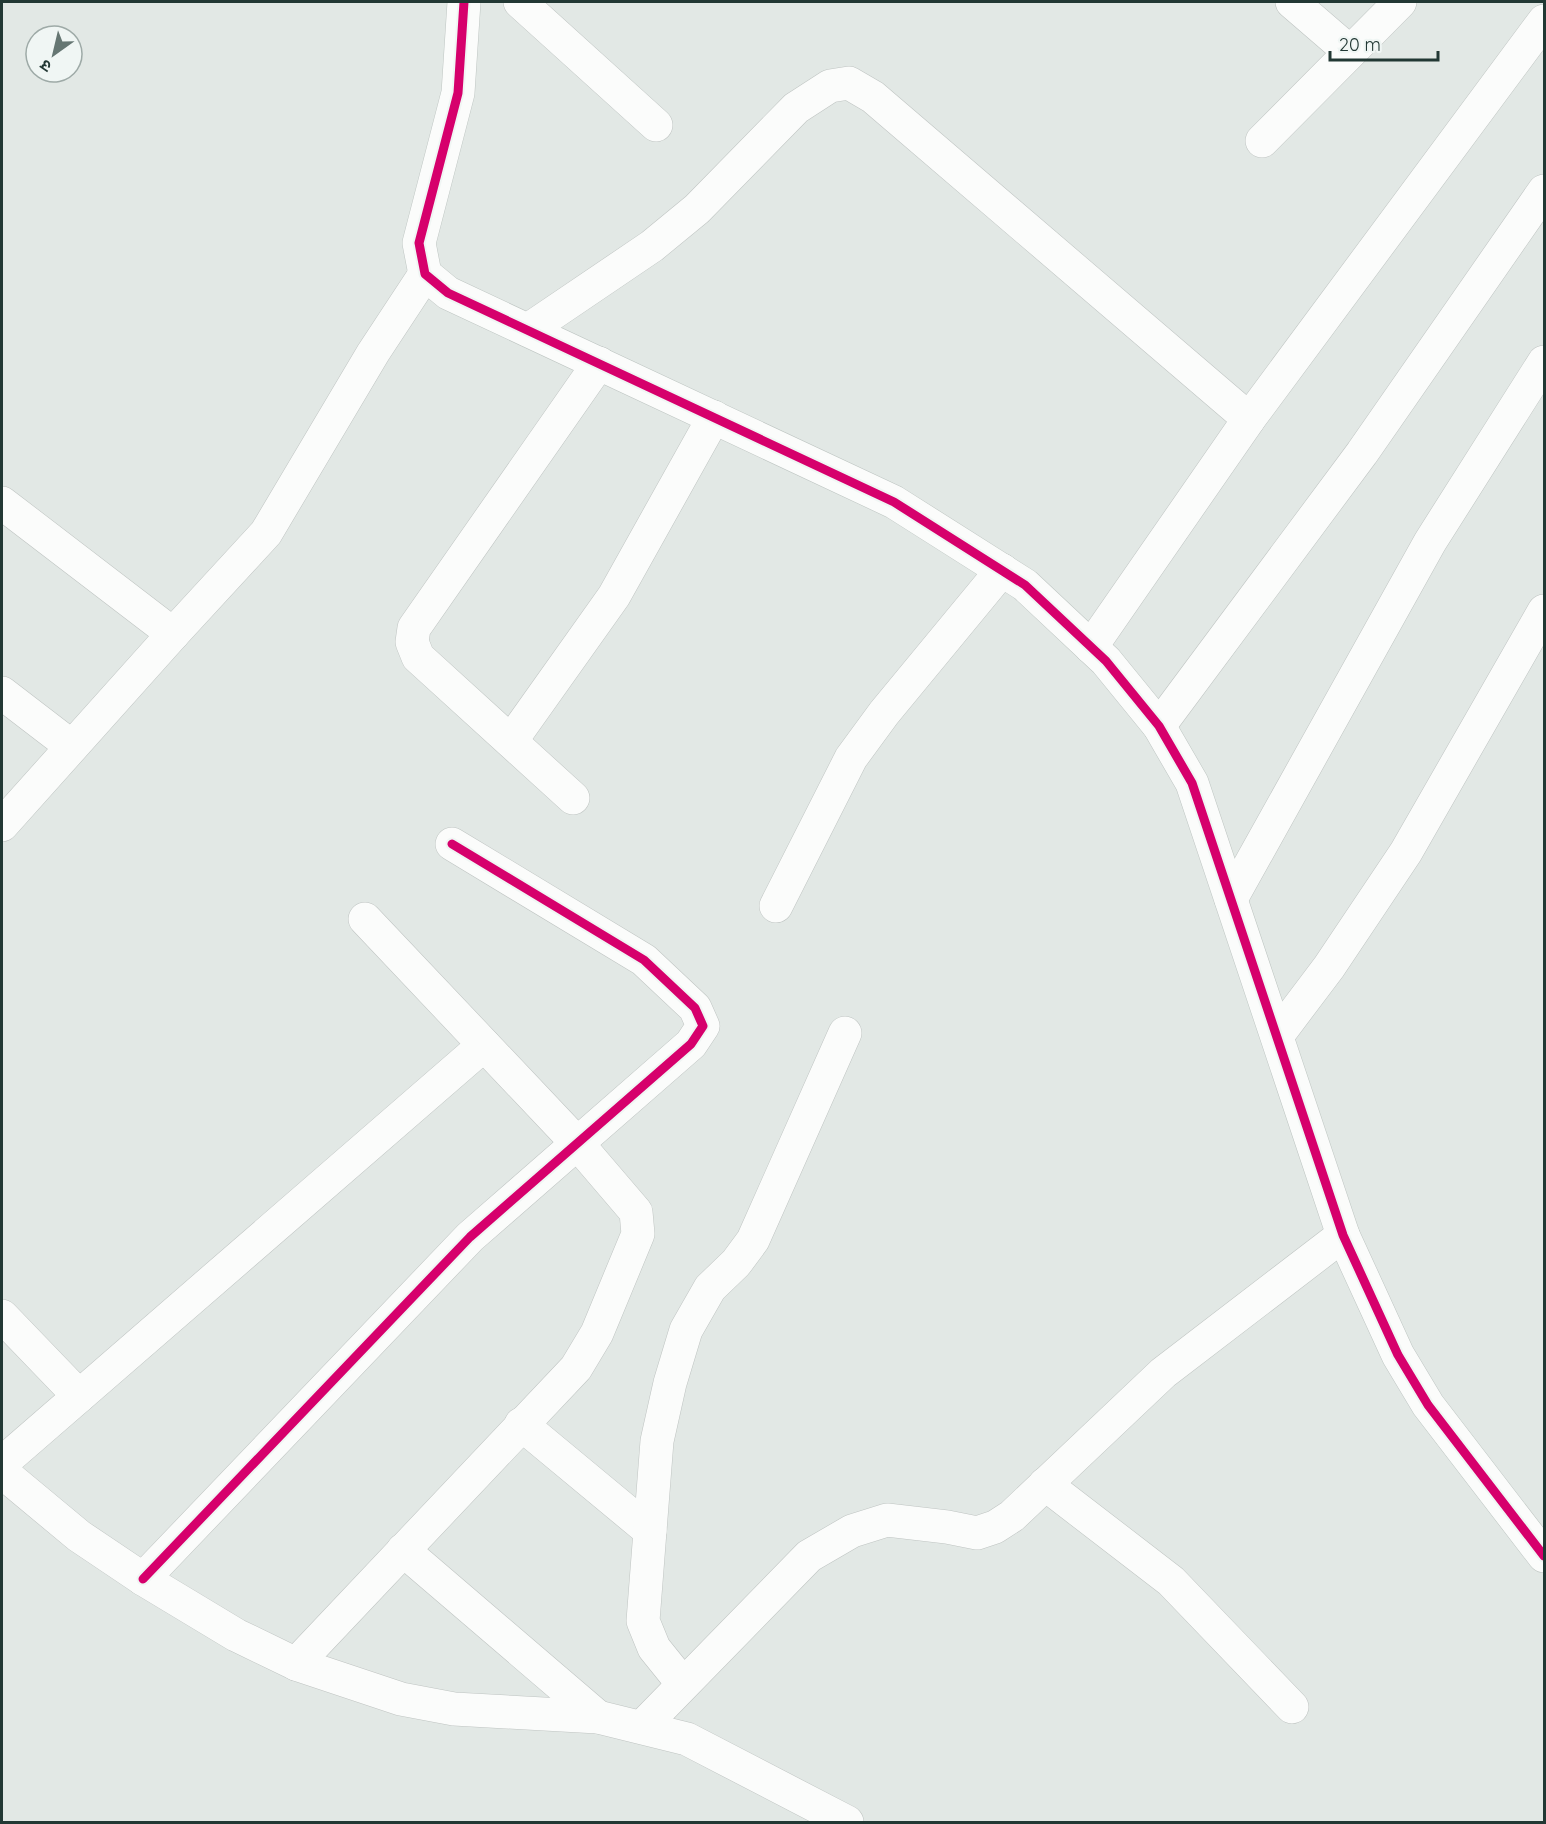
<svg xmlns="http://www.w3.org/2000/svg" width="1546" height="1824" font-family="Quicksand,'Noto Sans Devanagari',sans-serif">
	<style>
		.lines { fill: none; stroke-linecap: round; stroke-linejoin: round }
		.street-casing { stroke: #bfc4c2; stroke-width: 34 }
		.secondary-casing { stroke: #bec5c2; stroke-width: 34 }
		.street { stroke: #fbfcfb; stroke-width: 33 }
		.secondary { stroke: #fbfcfb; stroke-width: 33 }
		.cycleway-casing { stroke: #f0f6f4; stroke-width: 13 }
		.cycleway { stroke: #d6006c; stroke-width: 9 }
	</style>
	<rect width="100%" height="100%" fill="#e2e8e5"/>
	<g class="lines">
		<defs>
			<g id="street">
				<polyline points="520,2 656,125"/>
				<polyline points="1292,2 1350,52"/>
				<polyline points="1262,141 1400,2"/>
				<polyline points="528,330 652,246 697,209 796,108 830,86 849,83 873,97 1249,419"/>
				<polyline points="2,503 173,634"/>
				<polyline points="1091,647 1249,419 1544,21"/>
				<polyline points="2,693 71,746"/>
				<polyline points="1159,726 1362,453 1544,191"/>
				<polyline points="511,741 614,596 714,417"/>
				<polyline points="573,798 418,657 412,642 414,628 599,363"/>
				<polyline points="2,825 173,634 266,533 373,353 425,274"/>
				<polyline points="1231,899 1430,542 1544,362"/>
				<polyline points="776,906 851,758 884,713 1002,570"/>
				<polyline points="1277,1036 1329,967 1406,852 1544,611"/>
				<polyline points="2,1316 79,1396"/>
				<polyline points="521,1424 650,1531"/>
				<polyline points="2,1463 484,1045"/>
				<polyline points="2,1472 79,1536 143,1579 236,1635 296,1664 401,1699 454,1709 598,1717 687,1739 847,1822"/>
				<polyline points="1045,1484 1171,1581 1292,1707"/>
				<polyline points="403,1550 598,1717"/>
				<polyline points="143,1579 470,1237 691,1044 703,1026 695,1008 644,960 452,844"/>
				<polyline points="296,1664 576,1368 597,1333 638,1234 636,1212 577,1143 365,919"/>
				<polyline points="683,1684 654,1648 643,1621 657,1441 670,1383 686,1330 710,1288 736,1263 753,1240 845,1033"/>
				<polyline points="642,1727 809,1556 852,1531 887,1520 947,1527 977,1533 995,1527 1012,1516 1163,1373 1343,1235"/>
			</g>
			<polyline id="secondary" points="464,2 458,93 419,243 425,274 448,293 894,502 1025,585 1106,661 1159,726 1192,783 1343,1235 1398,1355 1428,1405 1544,1556"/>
		</defs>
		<use href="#street" class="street-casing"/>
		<use href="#secondary" class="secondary-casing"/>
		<use href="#street" class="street"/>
		<use href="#secondary" class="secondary"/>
		<defs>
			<g id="cycleway">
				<polyline points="464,2 458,93 419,243 425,274 448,293 894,502 1025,585 1106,661 1159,726 1192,783 1343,1235 1398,1355 1428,1405 1544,1556"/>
				<polyline points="143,1579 470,1237 691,1044 703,1026 695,1008 644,960 452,844"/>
			</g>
		</defs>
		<use href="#cycleway" class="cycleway-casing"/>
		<use href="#cycleway" class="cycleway"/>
	</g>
	<rect width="1546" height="1824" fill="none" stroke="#223834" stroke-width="6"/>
	<g transform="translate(54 54) rotate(214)"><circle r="28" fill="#f0f6f4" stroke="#9eaaa7" stroke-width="1.5"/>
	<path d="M0-4.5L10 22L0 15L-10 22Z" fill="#657672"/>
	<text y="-9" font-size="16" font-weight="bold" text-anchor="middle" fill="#223834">उ</text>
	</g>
	<path d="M1330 51v9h108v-9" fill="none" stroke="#223834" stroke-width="3"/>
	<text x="1339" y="51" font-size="18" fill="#223834" stroke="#f0f6f4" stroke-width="4.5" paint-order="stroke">20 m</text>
</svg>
